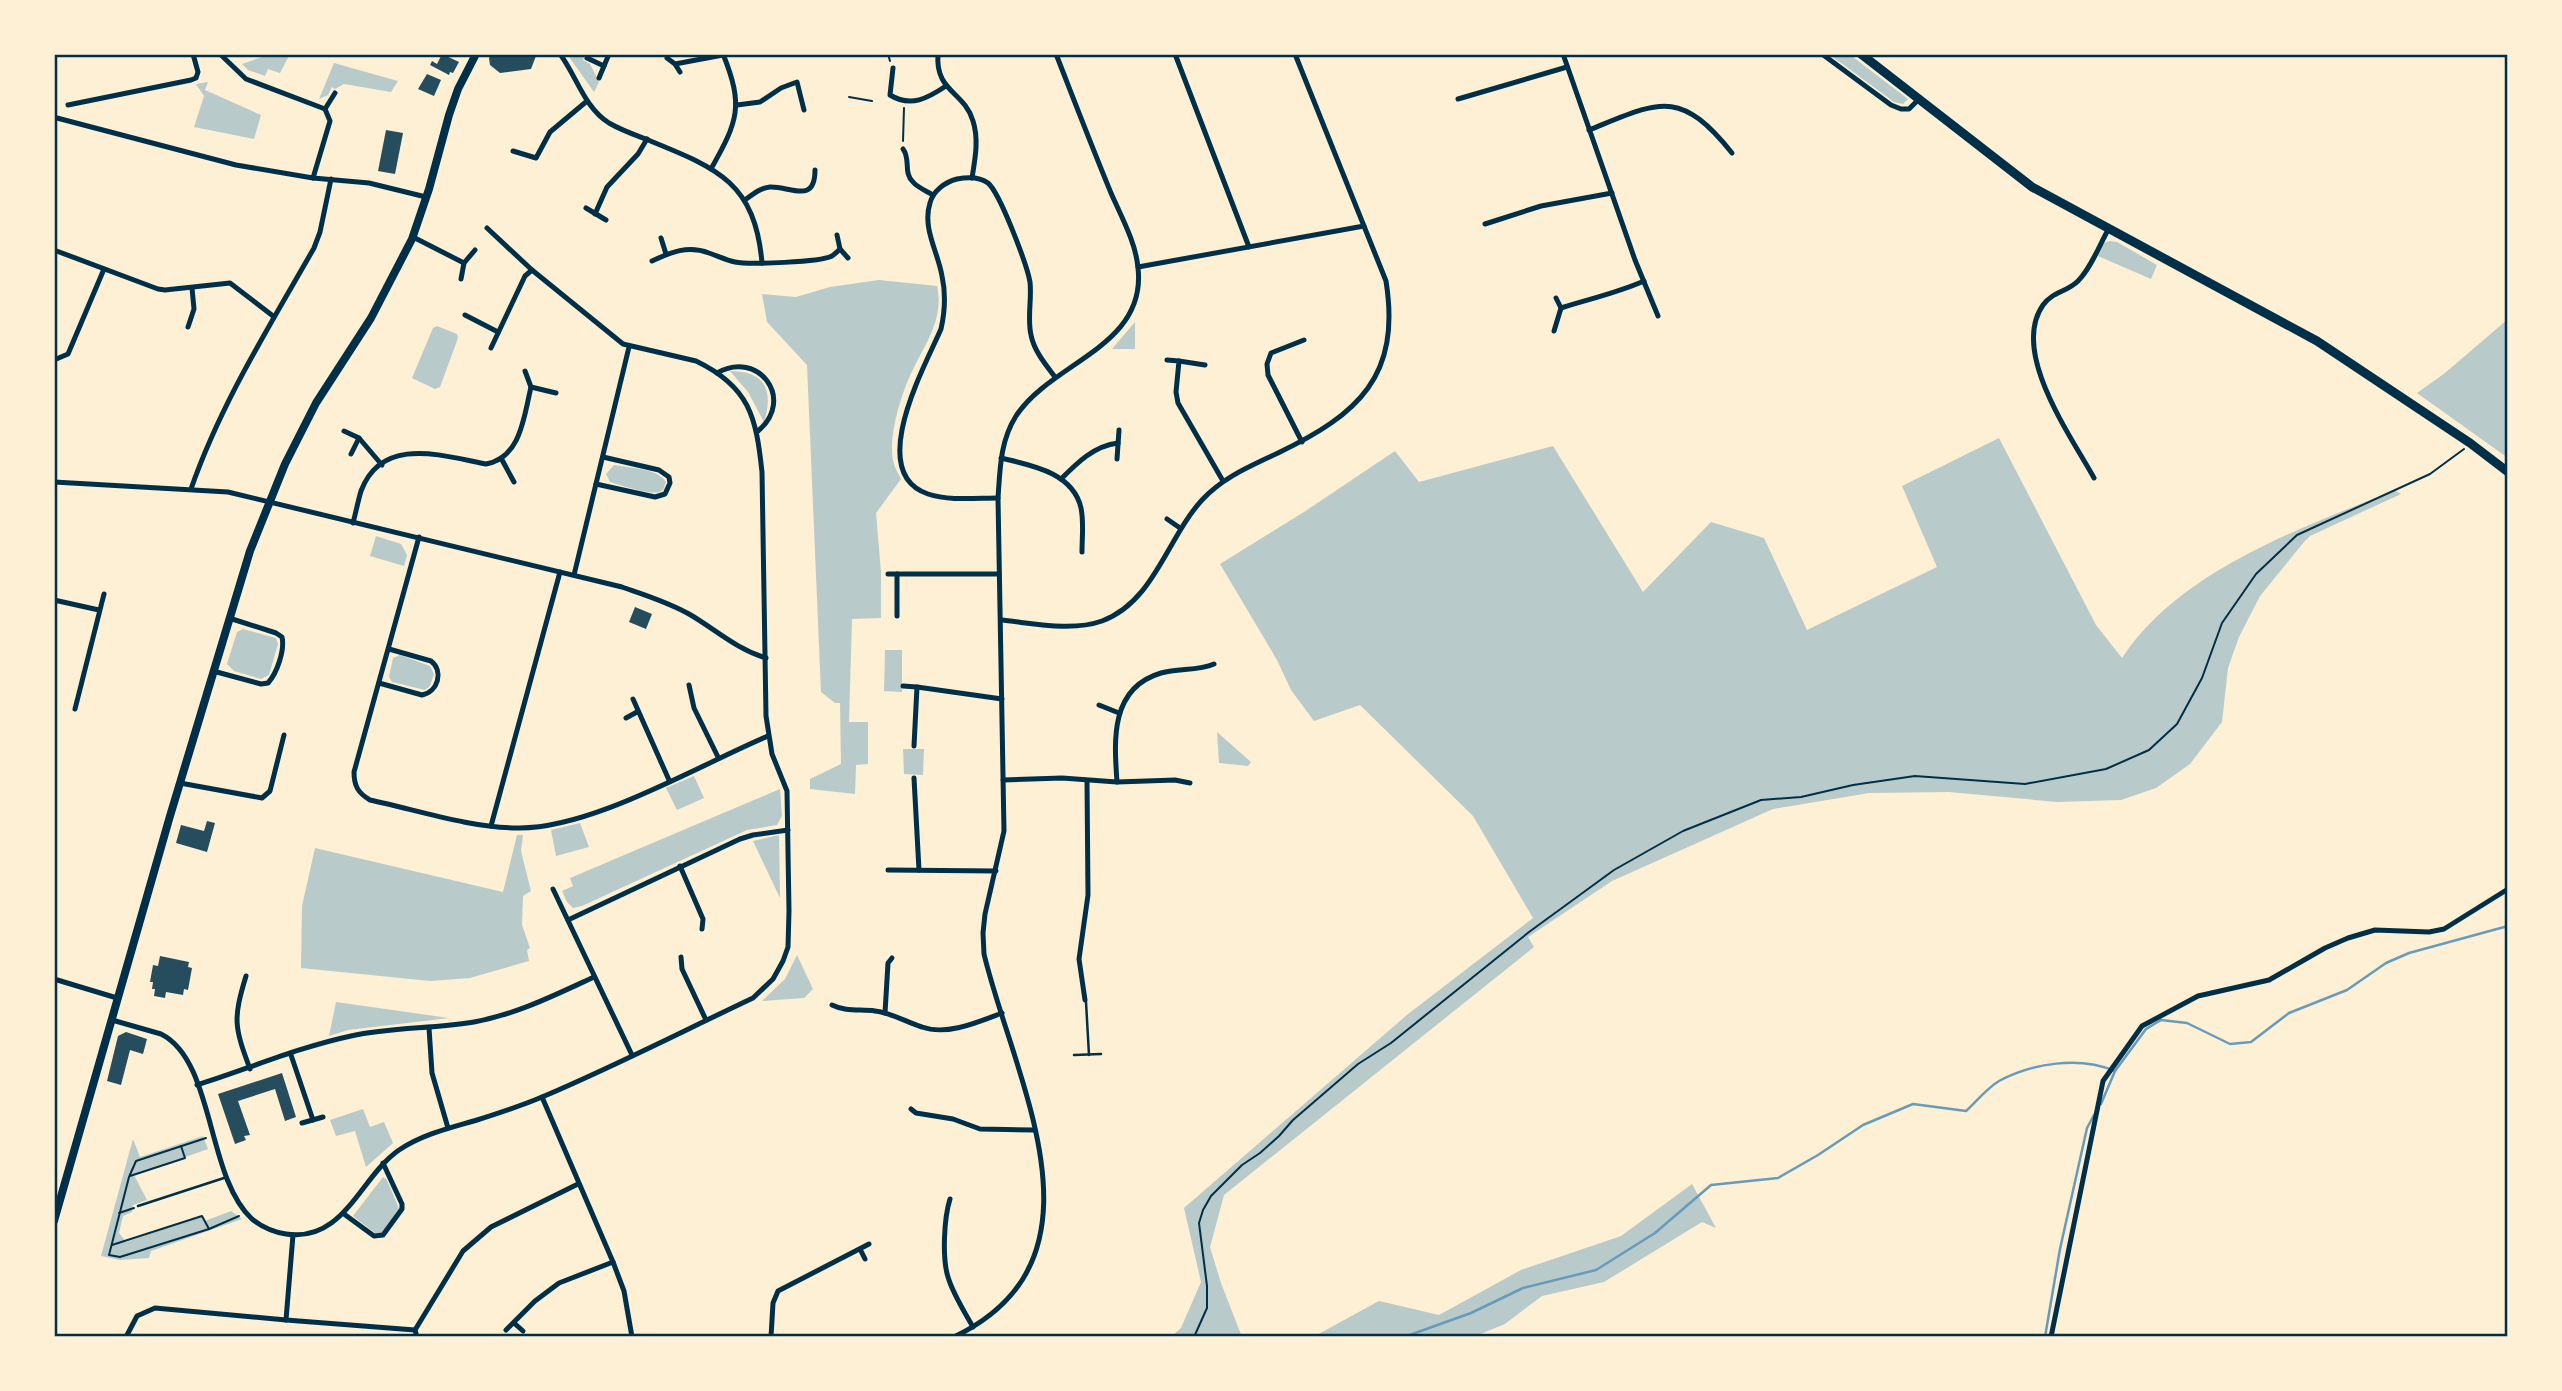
<svg xmlns="http://www.w3.org/2000/svg" width="2562" height="1391" font-family="Cabin,sans-serif">
	<style>
		.green { fill: #b9caca }
		.lines { fill: none; stroke-linecap: round; stroke-linejoin: round }
		.stream { stroke: #669bbc; stroke-width: 2.5 }
		.building { fill: #264d5e }
		.path { stroke: #003049; stroke-width: 2 }
		.service { stroke: #003049; stroke-width: 2.5 }
		.minor { stroke: #003049; stroke-width: 5 }
		.secondary { stroke: #003049; stroke-width: 8 }
		.primary { stroke: #003049; stroke-width: 9 }
		.neatline { fill: none; stroke: #003049; stroke-width: 2.5 }
	</style>
	<rect width="100%" height="100%" fill="#fdf0d5"/>
	<g class="green">
		<polygon points="271,54 290,54 280,73 268,69 265,76 248,70 242,64"/>
		<polygon points="567,54 585,54 583,60 590,64 599,82 594,92"/>
		<polygon points="1829,54 1849,54 1908,99 1903,104 1894,102"/>
		<polygon points="334,63 398,81 391,92 344,84 335,89 332,87 328,95 319,99"/>
		<polygon points="208,82 205,90 261,115 254,139 194,127 204,96 196,84"/>
		<polygon points="2110,241 2117,242 2157,265 2151,279 2098,256 2104,243"/>
		<path d="M 879,280 L 937,286 C 945,321 922,348 909,378 C 900,399 887,441 894,464 C 895,469 899,474 901,479 L 876,513 L 881,572 L 881,618 L 852,619 L 849,722 L 868,722 L 868,764 L 856,765 L 855,794 L 810,789 L 810,779 L 841,764 L 840,703 L 835,703 L 821,692 L 807,365 L 767,322 L 762,294 L 796,297 L 830,287 Z"/>
		<polygon points="2508,319 2508,458 2417,393 2445,373"/>
		<polygon points="1135,322 1135,349 1112,349"/>
		<polygon points="437,326 457,334 458,338 440,387 435,389 412,378 433,328"/>
		<path d="M 730,371 C 765,371 774,390 764,422 L 748,392 Z"/>
		<path d="M 1999,438 L 2096,625 L 2122,658 C 2181,569 2301,529 2394,490 L 2401,494 L 2310,536 L 2304,542 L 2260,596 L 2239,637 L 2228,668 L 2222,722 L 2190,764 L 2156,788 L 2121,800 L 2057,802 L 1949,792 L 1869,793 L 1773,809 L 1612,881 L 1528,937 L 1534,947 L 1224,1195 L 1210,1247 L 1221,1283 L 1242,1337 L 1171,1337 L 1181,1328 L 1201,1282 L 1184,1208 L 1408,1014 L 1533,918 L 1473,816 L 1360,705 L 1314,721 L 1291,690 L 1277,660 L 1220,564 L 1304,512 L 1395,451 L 1419,482 L 1553,446 L 1643,592 L 1711,522 L 1764,538 L 1807,630 L 1937,567 L 1902,486 Z"/>
		<path d="M 614,465 C 630,468 657,468 666,482 C 664,487 665,490 659,492 C 650,495 620,485 610,482 L 606,474 Z"/>
		<polygon points="376,536 401,544 407,555 404,566 370,556"/>
		<polygon points="243,629 276,638 278,644 269,675 261,679 234,671 227,664 237,632"/>
		<polygon points="885,650 902,650 902,692 884,691"/>
		<polygon points="400,655 430,666 434,674 430,686 425,690 392,682 389,677 393,658"/>
		<polygon points="1217,732 1251,762 1248,766 1219,763"/>
		<polygon points="903,749 924,749 923,775 904,774"/>
		<polygon points="694,776 704,798 677,810 666,788"/>
		<polygon points="780,789 782,816 777,825 747,830 582,906 573,908 567,902 562,891 573,886 570,878"/>
		<polygon points="580,823 589,847 556,856 551,830"/>
		<polygon points="517,835 523,835 521,851 531,891 523,896 522,925 530,948 527,950 529,961 470,978 430,981 301,968 302,906 315,848 503,892"/>
		<polygon points="779,835 780,898 753,841"/>
		<polygon points="797,955 813,989 804,998 762,1001 785,979"/>
		<polygon points="336,1002 449,1018 348,1030 329,1036"/>
		<polygon points="363,1109 370,1127 384,1122 393,1143 366,1167 355,1131 336,1136 330,1120"/>
		<polygon points="203,1136 208,1149 134,1175 147,1200 133,1205 132,1212 123,1216 119,1233 126,1242 202,1216 205,1221 231,1211 242,1219 151,1251 149,1258 120,1260 101,1256 133,1139 140,1157"/>
		<polygon points="383,1177 387,1180 399,1209 382,1233 375,1233 353,1216"/>
		<polygon points="1692,1184 1716,1228 1702,1222 1604,1282 1542,1296 1505,1324 1473,1337 1313,1337 1379,1301 1439,1315 1521,1270 1621,1236"/>
	</g>
	<g class="lines">
		<g class="stream">
			<polyline points="2101,1104 2115,1071 2146,1029 2161,1020 2187,1023 2230,1044 2251,1042 2289,1013 2347,990 2386,963 2409,953 2508,926"/>
			<path d="M 1404,1337 L 1471,1313 L 1523,1288 L 1596,1270 L 1655,1233 L 1711,1185 L 1778,1178 L 1818,1155 L 1863,1125 L 1913,1104 L 1966,1111 C 1976,1102 1987,1088 1999,1081 C 2033,1063 2079,1056 2115,1071"/>
			<polyline points="2045,1337 2060,1249 2087,1128 2094,1115"/>
		</g>
	</g>
	<g class="building">
		<polygon points="442,54 459,62 453,73 450,72 449,75 430,65 432,61 437,64"/>
		<polygon points="492,54 536,54 536,56 531,69 500,73 490,65 489,58"/>
		<polygon points="427,74 441,80 434,96 418,89"/>
		<polygon points="386,130 403,133 395,174 378,171"/>
		<polygon points="635,607 652,614 646,629 629,622"/>
		<polygon points="207,821 215,823 207,852 176,843 181,825 204,831"/>
		<polygon points="160,956 189,962 188,967 192,968 188,990 184,989 183,995 166,992 165,998 154,996 155,989 152,989 153,982 150,982 153,965 158,966"/>
		<polygon points="126,1032 147,1039 143,1054 130,1050 121,1085 107,1081 118,1036"/>
		<polygon points="282,1073 296,1117 285,1121 275,1089 238,1101 250,1135 244,1136 246,1140 235,1144 218,1094"/>
	</g>
	<g class="lines">
		<g class="path">
			<polyline points="888,54 890,61"/>
			<polyline points="849,97 872,101"/>
			<polyline points="903,141 904,108"/>
			<polyline points="206,1138 136,1161 129,1177 109,1255 120,1257 209,1229 239,1216"/>
			<polyline points="130,1176 185,1158 181,1146"/>
			<polyline points="119,1213 134,1208"/>
			<polyline points="112,1245 202,1216 209,1229"/>
			<polyline points="1194,1337 1207,1308 1207,1286 1199,1223 1203,1210 1211,1196 1242,1165 1260,1153 1279,1136 1293,1120 1358,1064 1391,1043 1529,932 1614,870 1683,831 1761,800 1801,797 1853,785 1915,776 2025,784 2106,769 2149,750 2177,724 2202,678 2222,623 2256,574 2297,535 2430,474 2464,449"/>
		</g>
		<g class="service">
			<polyline points="1086,1002 1089,1055"/>
			<polyline points="1074,1055 1101,1054"/>
			<polyline points="138,1206 227,1177"/>
		</g>
		<g class="minor">
			<polyline points="220,54 246,79 325,109 330,121 313,178"/>
			<path d="M 560,54 C 577,77 584,107 609,123 C 621,130 635,135 648,140 C 717,168 755,182 762,263"/>
			<path d="M 938,54 C 935,92 964,91 973,121 C 979,140 975,159 972,178"/>
			<polyline points="1175,54 1249,247"/>
			<polyline points="1563,54 1635,260 1658,316"/>
			<polyline points="1822,54 1891,105 1901,109 1909,109 1919,99"/>
			<polyline points="587,58 604,66"/>
			<polyline points="667,58 675,64 680,72"/>
			<polyline points="675,64 723,55"/>
			<path d="M 893,68 L 890,95 C 911,108 928,98 946,86"/>
			<polyline points="599,78 609,54"/>
			<polyline points="1458,99 1567,67"/>
			<polyline points="68,105 191,80 196,78 198,72 193,54"/>
			<polyline points="737,105 760,102 781,88 797,82 804,110"/>
			<polyline points="325,109 335,93"/>
			<polyline points="57,118 236,165 313,178 369,183 426,197"/>
			<path d="M 1589,130 C 1659,102 1679,87 1732,153"/>
			<path d="M 903,149 C 911,159 903,173 913,182 C 918,188 927,191 933,195"/>
			<polyline points="513,151 536,158 550,132 587,101"/>
			<path d="M 711,169 C 738,121 744,106 723,54"/>
			<path d="M 745,200 C 753,194 760,188 770,187 C 790,186 815,205 815,170"/>
			<polyline points="586,208 606,220"/>
			<polyline points="595,214 607,187 638,154 647,139"/>
			<polyline points="1485,224 1541,206 1612,193"/>
			<polyline points="837,235 840,249 848,258"/>
			<polyline points="413,237 464,263"/>
			<polyline points="661,238 666,254"/>
			<polyline points="54,250 158,289 165,290 230,283 273,316"/>
			<path d="M 652,261 C 671,252 688,245 709,253 C 718,256 726,260 735,262 C 749,265 821,262 832,256 C 835,254 838,251 840,249"/>
			<polyline points="1138,267 1364,226"/>
			<polyline points="461,279 464,263 475,250"/>
			<path d="M 1556,298 L 1561,308 C 1589,299 1617,293 1644,281"/>
			<polyline points="465,315 498,332"/>
			<polyline points="188,327 194,309 192,288"/>
			<polyline points="1554,331 1561,308"/>
			<polyline points="491,348 525,276 532,270"/>
			<polyline points="54,360 68,354 104,269"/>
			<polyline points="1167,360 1179,361 1176,392 1178,403 1223,481"/>
			<polyline points="1179,361 1205,365"/>
			<polyline points="525,371 531,387 556,393"/>
			<path d="M 717,373 C 758,349 796,399 758,431"/>
			<polyline points="344,431 359,438 382,465"/>
			<polyline points="1302,442 1268,375 1267,364 1271,353 1304,340"/>
			<polyline points="351,454 359,438"/>
			<polyline points="501,458 514,482"/>
			<path d="M 1001,458 C 1030,465 1073,472 1081,508 C 1084,522 1082,537 1082,552"/>
			<polyline points="1117,459 1119,430"/>
			<path d="M 2094,478 C 2071,436 2010,352 2043,305 C 2052,292 2067,292 2078,281 C 2091,268 2099,246 2108,230"/>
			<path d="M 1061,479 C 1078,462 1094,446 1118,443"/>
			<path d="M 54,482 L 228,492 L 622,587 C 645,595 668,602 689,614 C 715,629 736,649 766,658"/>
			<polyline points="596,484 655,497 665,494 670,483 669,477 659,470 603,457"/>
			<path d="M 191,489 C 221,403 269,327 314,248 L 320,232 L 331,179"/>
			<path d="M 998,498 C 976,498 949,501 928,494 C 865,473 925,366 941,329 C 945,311 946,294 942,276 C 938,252 922,228 930,203 C 933,191 945,182 957,179 C 967,177 980,177 988,183 C 1000,193 1027,265 1030,282 C 1032,299 1027,318 1031,335 C 1034,351 1046,365 1055,377"/>
			<polyline points="1167,519 1180,528"/>
			<path d="M 353,523 C 356,512 358,501 361,491 C 382,435 443,456 486,464 C 521,458 524,416 531,387"/>
			<path d="M 419,537 L 354,772 C 354,786 358,793 370,800 C 417,810 471,828 518,828 C 592,829 699,765 768,736"/>
			<polyline points="888,574 999,574"/>
			<polyline points="897,574 897,616"/>
			<polyline points="574,575 629,347"/>
			<polyline points="54,600 99,610"/>
			<path d="M 1001,620 C 1032,623 1071,632 1102,621 C 1154,602 1167,538 1202,500 C 1223,477 1251,466 1278,453 C 1359,414 1401,376 1386,281 L 1295,54"/>
			<path d="M 213,671 L 261,684 L 268,683 C 277,673 285,650 282,637 L 276,633 L 229,618"/>
			<path d="M 379,683 L 422,695 C 438,692 444,671 431,661 L 389,649"/>
			<polyline points="689,685 694,708 718,757"/>
			<polyline points="903,686 917,687"/>
			<polyline points="633,699 669,780"/>
			<polyline points="1099,705 1119,713"/>
			<polyline points="75,709 104,594"/>
			<polyline points="626,718 637,712"/>
			<polyline points="914,746 917,687 1002,699"/>
			<polyline points="914,778 919,870"/>
			<polyline points="1003,780 1062,778 1117,782 1175,780 1190,783"/>
			<path d="M 1117,782 C 1114,740 1110,688 1161,673 C 1179,668 1198,671 1214,664"/>
			<polyline points="180,783 262,798 270,791 284,735"/>
			<polyline points="491,826 560,572"/>
			<polyline points="680,866 703,919 702,929"/>
			<polyline points="888,870 996,871"/>
			<polyline points="553,889 632,1055"/>
			<polyline points="568,920 740,839 753,835 788,830"/>
			<polyline points="681,957 682,969 706,1020"/>
			<path d="M 246,976 C 233,1019 234,1026 250,1069"/>
			<polyline points="54,979 117,998"/>
			<polyline points="1085,1000 1079,959 1088,895 1087,781"/>
			<path d="M 832,1005 C 846,1012 860,1009 875,1011 C 892,1013 906,1022 922,1027 C 947,1036 978,1022 1002,1013"/>
			<polyline points="885,1013 888,963 892,958"/>
			<path d="M 112,1020 L 161,1034 C 215,1061 206,1177 252,1219 C 262,1227 274,1232 286,1234 C 344,1243 360,1177 399,1150 C 423,1134 450,1128 477,1120 C 499,1113 521,1106 542,1097 C 613,1067 683,1031 753,998 L 773,979 L 783,961 L 788,947 L 789,911 L 787,791 L 772,754 L 766,716 L 762,472 C 756,417 750,387 696,361 L 623,344 L 532,270 L 487,228"/>
			<polyline points="429,1028 432,1073 448,1128"/>
			<polyline points="291,1055 313,1120"/>
			<path d="M 197,1085 C 248,1069 299,1047 351,1036 C 391,1027 433,1029 474,1022 C 517,1014 555,995 594,977"/>
			<polyline points="542,1097 613,1262 624,1291 632,1337"/>
			<polyline points="911,1109 916,1113 953,1119 980,1129 1034,1130"/>
			<polyline points="302,1123 323,1117"/>
			<path d="M 950,1199 C 944,1218 942,1258 948,1277 C 953,1294 964,1311 973,1327"/>
			<polyline points="344,1214 374,1236 383,1235 402,1209 402,1204 383,1163"/>
			<polyline points="293,1235 286,1320 415,1330"/>
			<polyline points="860,1249 865,1259"/>
			<polyline points="514,1323 523,1331"/>
			<polyline points="506,1330 535,1301 559,1283 613,1262"/>
			<polyline points="126,1337 137,1316 155,1308 286,1320"/>
			<polyline points="417,1337 415,1330 463,1251 491,1227 578,1184"/>
			<polyline points="771,1337 773,1303 778,1291 869,1244"/>
			<path d="M 954,1337 C 1117,1259 1014,1080 984,954 L 983,933 L 985,914 L 1004,831 L 998,498 C 1000,470 1000,441 1016,416 C 1051,362 1147,347 1138,268 C 1136,243 1121,216 1111,193 C 1092,147 1074,100 1056,54"/>
			<polyline points="2051,1337 2103,1081 2142,1026 2198,996 2269,980 2325,948 2348,938 2375,930 2429,932 2444,929 2508,889"/>
		</g>
		<polyline class="secondary" points="54,1221 170,816 250,551 285,464 316,403 371,318 412,239 429,189 449,115 458,89 476,54"/>
		<polyline class="primary" points="1861,54 2032,187 2317,341 2470,443 2508,472"/>
	</g>
	<rect width="2562" height="1391" fill="none" stroke="#fdf0d5" stroke-width="112"/>
	<rect x="56" y="56" width="2450" height="1279" class="neatline"/>
</svg>
